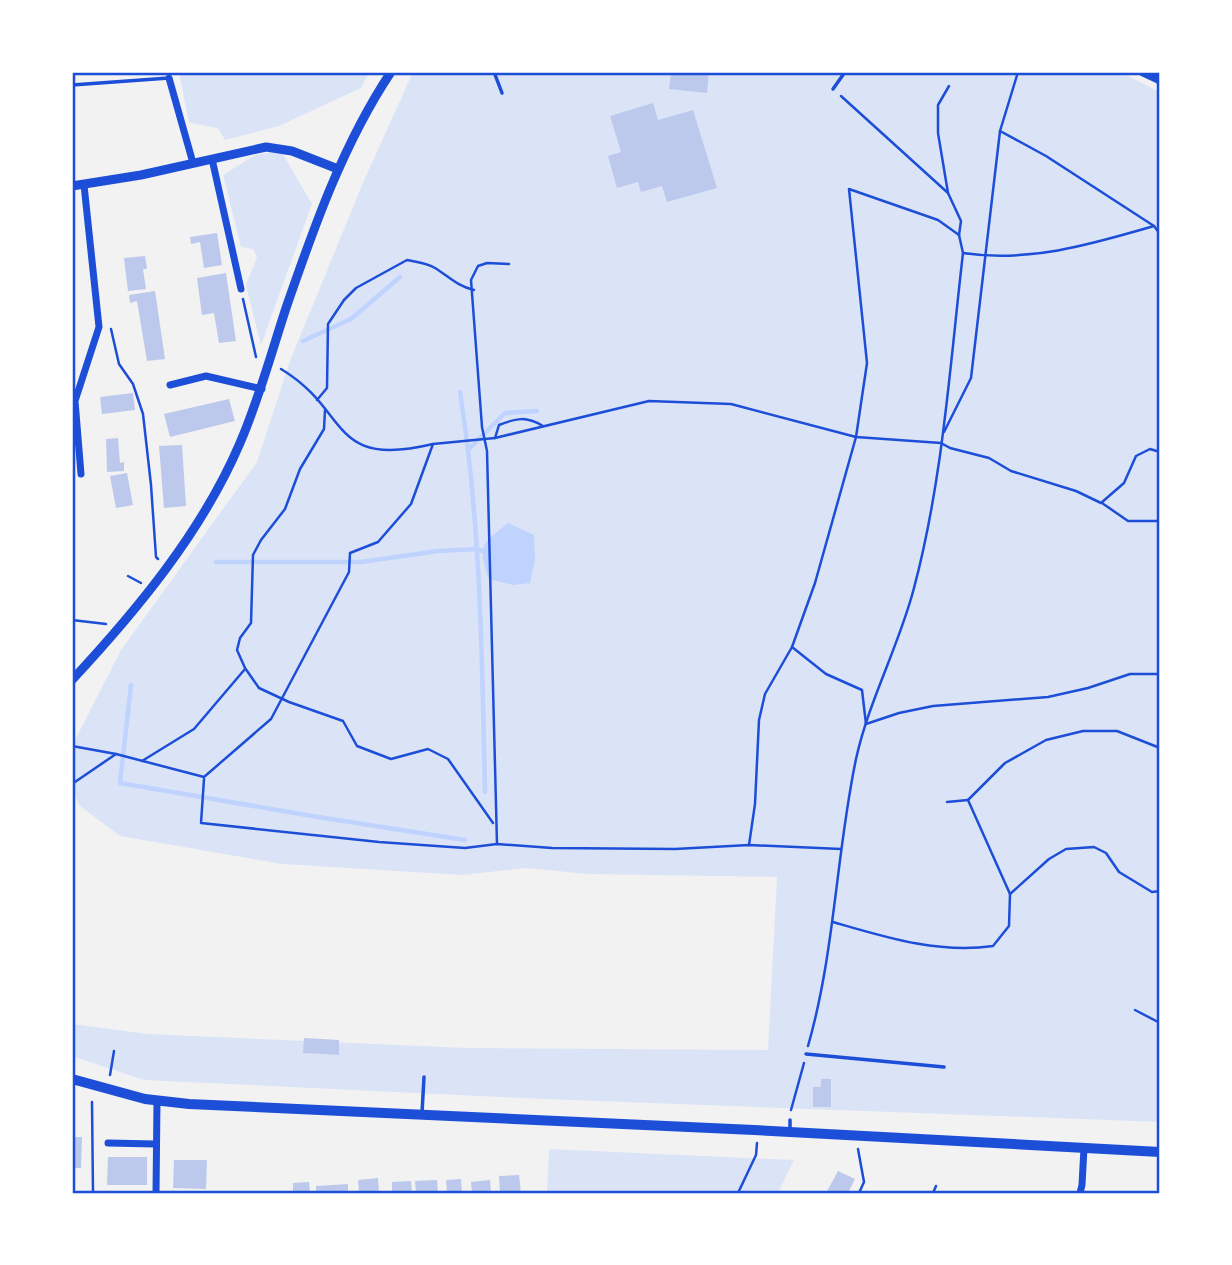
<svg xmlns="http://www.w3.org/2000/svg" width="1232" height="1265" font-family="Karla,sans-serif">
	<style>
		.green { fill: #dbe4f7 }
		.water { fill: #bfd3fe }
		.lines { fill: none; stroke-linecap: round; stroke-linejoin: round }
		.stream { stroke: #bfd3fe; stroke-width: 4.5 }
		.building { fill: #bdc9ec }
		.path { stroke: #1d4ed8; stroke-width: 2.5 }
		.service { stroke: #1d4ed8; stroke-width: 3.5 }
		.minor { stroke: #1d4ed8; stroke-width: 7 }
		.tertiary { stroke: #1d4ed8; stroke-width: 9 }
		.primary { stroke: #1d4ed8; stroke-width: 10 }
		.neatline { fill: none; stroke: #1d4ed8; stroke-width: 2.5 }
	</style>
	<rect width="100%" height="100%" fill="#f2f2f2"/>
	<g class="green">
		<polygon points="179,72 369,72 361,88 279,126 225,140 218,128 189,123"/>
		<polygon points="413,72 1120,72 1160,92 1160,1122 544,1099 144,1080 72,1056 72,1024 148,1034 467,1048 768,1050 777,877 587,874 527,868 463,875 282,864 120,836 80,806 72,789 72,746 121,650 257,462 290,361 362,185"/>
		<polygon points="281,151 312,204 261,345 246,285 257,257 253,249 241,247 223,175 255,155"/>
		<polygon points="549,1149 794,1160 778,1193 547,1193"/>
	</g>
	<path class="water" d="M 508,523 L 534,535 L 535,560 L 530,583 L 513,585 L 489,579 C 477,545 481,545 508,523 Z"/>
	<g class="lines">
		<g class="stream">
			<polyline points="303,341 351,319 400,277"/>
			<path d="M 460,392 C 481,524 482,658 485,792"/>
			<polyline points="469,449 505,413 537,411"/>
			<polyline points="216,562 361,562 438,551 477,549 482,551"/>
			<polyline points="131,685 120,783 318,817 465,840"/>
		</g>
	</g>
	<g class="building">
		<polygon points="671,72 709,72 707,93 669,89"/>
		<polygon points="653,103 658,120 693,110 717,188 667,202 662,186 641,192 638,182 617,188 608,156 621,152 610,116"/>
		<polygon points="217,233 222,265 204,268 200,242 191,244 190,237"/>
		<polygon points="145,256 147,269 143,269 146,289 128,291 124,258"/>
		<polygon points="226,273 236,341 219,343 214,313 202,315 197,278"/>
		<polygon points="155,291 165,359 147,361 137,301 130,303 129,295"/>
		<polygon points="133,393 135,410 102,414 100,397"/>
		<polygon points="229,399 235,421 170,437 164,414"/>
		<polygon points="118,438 120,463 124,462 124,471 107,472 106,439"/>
		<polygon points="182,445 186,506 164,508 159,446"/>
		<polygon points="127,473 133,505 116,508 110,476"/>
		<polygon points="304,1038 339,1040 339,1055 303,1053"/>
		<polygon points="821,1079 831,1079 831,1107 813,1107 813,1087 821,1087"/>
		<polygon points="72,1137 82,1137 81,1168 72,1168"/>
		<polygon points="108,1157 147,1157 147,1185 107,1185"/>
		<polygon points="174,1160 207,1160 206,1189 173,1188"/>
		<polygon points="838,1171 855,1179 848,1193 826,1193"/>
		<polygon points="519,1175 521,1193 500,1193 499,1176"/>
		<polygon points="378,1178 379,1193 359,1193 358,1180"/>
		<polygon points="461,1179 462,1193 447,1193 446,1180"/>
		<polygon points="437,1180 438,1193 416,1193 415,1181"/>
		<polygon points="490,1180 491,1193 472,1193 471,1182"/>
		<polygon points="411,1181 412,1193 392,1193 392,1182"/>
		<polygon points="309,1182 310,1193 293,1193 293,1183"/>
		<polygon points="348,1184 348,1193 316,1193 316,1186"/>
	</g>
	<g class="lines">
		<g class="path">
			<polyline points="1000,131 1046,156 1154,226"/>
			<polyline points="948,193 938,133 938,105 949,86"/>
			<polyline points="959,235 938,220 849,189 867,363 856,437 815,583 792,647 826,674 862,690 866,724 899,713 933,706 1048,697 1088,688 1130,674 1160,674"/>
			<path d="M 963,253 C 1029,263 1092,244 1154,226 L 1160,234"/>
			<polyline points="243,299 256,357"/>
			<polyline points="111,329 119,364 133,384 143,414 151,485 156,557 158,559"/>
			<path d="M 281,369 C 351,411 328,469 433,444"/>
			<path d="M 317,400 L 327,388 L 328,324 L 344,300 L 356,288 L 407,260 C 416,262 427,263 435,268 C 448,276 457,286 474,290"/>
			<polyline points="325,410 324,429 300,469 285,509 261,540 253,555 251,623 240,638 237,650 245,668 259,688 289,702 343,721 357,746 391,759 428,749 448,759 493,823"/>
			<polyline points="944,432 971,378 1000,131 1018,72"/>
			<path d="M 495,438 L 499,425 C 517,418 526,416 543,426"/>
			<polyline points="1102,503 1128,521 1160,521"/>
			<polyline points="128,576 141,583"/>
			<polyline points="72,620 106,624"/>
			<polyline points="72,746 116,754"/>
			<polyline points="142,761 194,729 245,669"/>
			<polyline points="204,779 201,823 379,842 465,848 497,844 552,848 675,849 749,845 841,849"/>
			<polyline points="72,784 116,754 204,777 271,719 349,572 350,553 378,542 411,504 433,444 495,438 649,401 731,404 856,437 941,443 950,448 989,458 1011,471 1076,491 1101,503 1124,483 1136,456 1150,449 1160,452"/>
			<polyline points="947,802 968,800"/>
			<polyline points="497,844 487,451 482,427 471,280 478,266 487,263 509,264"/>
			<polyline points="749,845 755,804 759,720 765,694 792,647"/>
			<polyline points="1010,894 1049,859 1066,849 1094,847 1106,853 1119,872 1152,892 1160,891"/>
			<path d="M 833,922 C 885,937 938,954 993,946 L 1009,926 L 1010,894 L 968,800 L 1005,763 L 1046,740 L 1083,731 L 1117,731 L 1160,748"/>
			<polyline points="1135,1010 1160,1023"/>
			<path d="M 808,1046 C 835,952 836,854 856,759 C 869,700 899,646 914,588 C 943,479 950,364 963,253 L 959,235 L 961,221 L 948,193 L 841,96"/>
			<polyline points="110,1075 114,1051"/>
			<polyline points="92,1102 93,1193"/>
			<polyline points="791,1110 804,1063"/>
			<polyline points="858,1149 864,1182 859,1193"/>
			<polyline points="738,1193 756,1155 757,1143"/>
			<polyline points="933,1193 936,1186"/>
		</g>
		<g class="service">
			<polyline points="494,72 502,93"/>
			<polyline points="72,85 169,78"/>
			<polyline points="833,89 845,72"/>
			<polyline points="806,1054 944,1067"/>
			<polyline points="422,1113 424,1077"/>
			<polyline points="790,1130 790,1120"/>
		</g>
		<g class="minor">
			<polyline points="169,78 193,163"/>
			<polyline points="212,159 241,289"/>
			<polyline points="170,385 206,376 262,389"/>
			<polyline points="81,474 75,401 99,327 84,185"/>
			<polyline points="108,1143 155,1144"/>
			<polyline points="156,1193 157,1101"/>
			<polyline points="1080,1193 1082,1185 1084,1148"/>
		</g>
		<g class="tertiary">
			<polyline points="1143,72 1160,80"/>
			<polyline points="72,186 141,175 266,147 292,151 338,169"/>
			<path d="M 72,680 C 137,610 202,532 240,443 C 259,399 271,354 286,308 C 314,227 343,144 391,72"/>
		</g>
		<polyline class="primary" points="72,1079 145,1099 189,1104 754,1130 1160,1152"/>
	</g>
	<rect width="1232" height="1265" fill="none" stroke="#ffffff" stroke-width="147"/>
	<rect x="74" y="74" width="1084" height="1118" class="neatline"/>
</svg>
